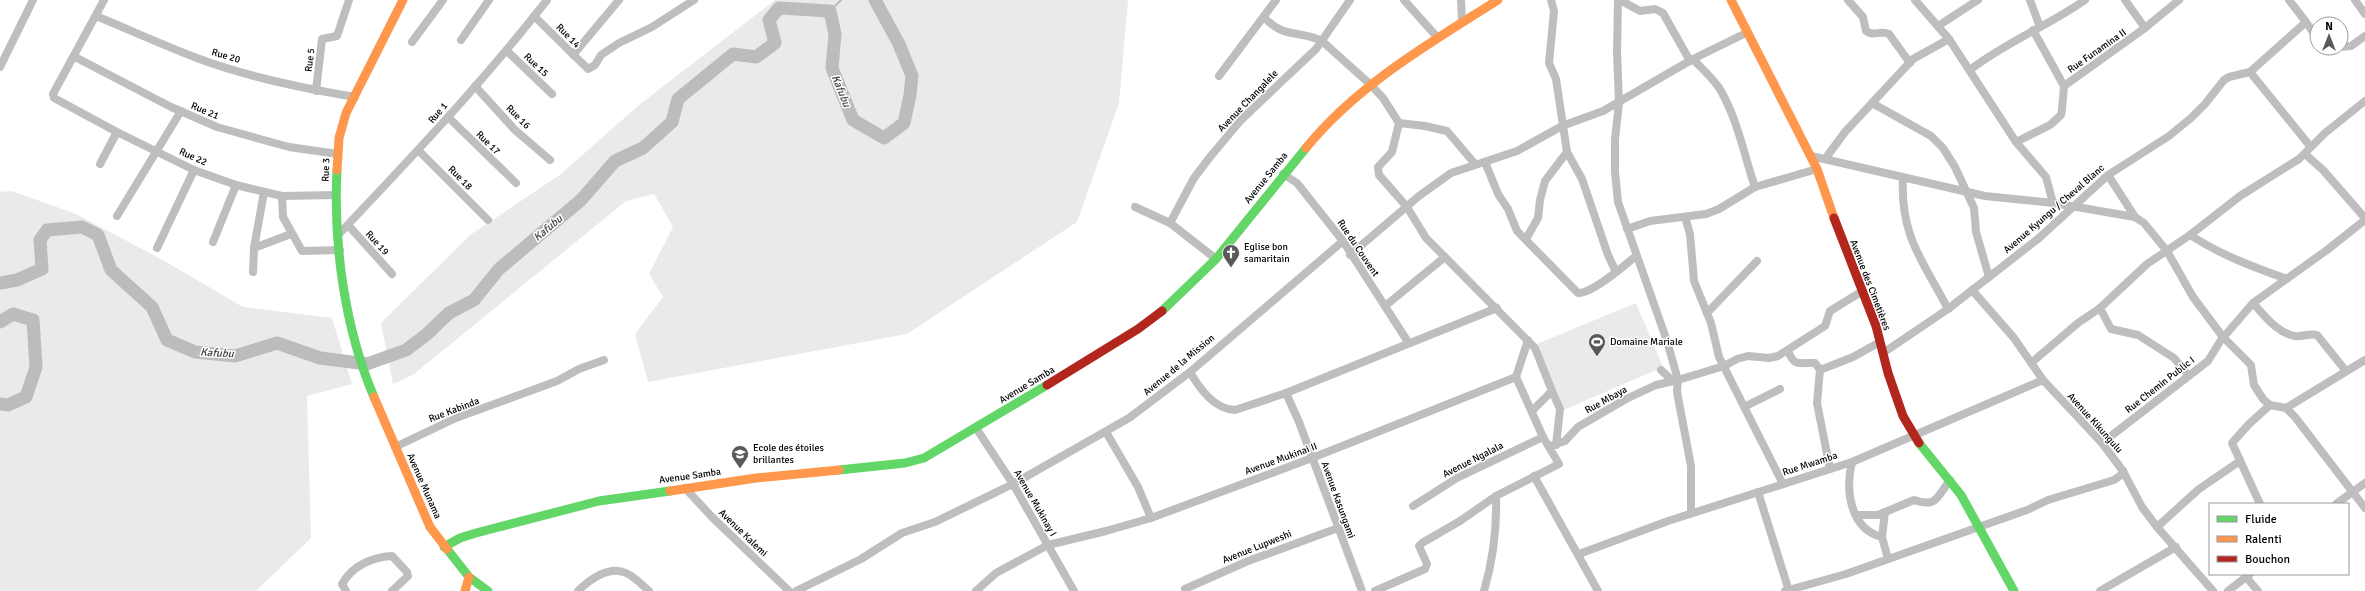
<svg xmlns="http://www.w3.org/2000/svg" width="2365" height="591" font-family="Signika,sans-serif">
	<style>
		.green { fill: #eaeaea }
		.lines { fill: none; stroke-linecap: round; stroke-linejoin: round }
		.stream { stroke: #bcbcbc; stroke-width: 2 }
		.river { stroke: #bcbcbc; stroke-width: 13 }
		.street { stroke: #bebebe; stroke-width: 8 }
		.fast { stroke: #63d668; stroke-width: 9 }
		.slow { stroke: #ff974d; stroke-width: 9 }
		.jam { stroke: #b3261e; stroke-width: 9 }
		.labels { text-anchor: middle; dominant-baseline: central; stroke-width: 3; stroke-linejoin: round; paint-order: stroke }
		.street-label { font-size: 10px; fill: #000; stroke: #fff }
		.poi-label { font-size: 10px; fill: #000; stroke: #fff; text-anchor: start }
		.water-label { font-size: 11px; font-style: italic; fill: #404040; stroke: #fff }
	</style>
	<rect width="100%" height="100%" fill="#fff"/>
	<g class="green">
		<polygon points="775,0 1128,0 1119,103 1077,222 907,334 648,382 635,334 663,297 649,274 673,227 654,194 626,201 414,374 393,384 381,323 470,235 561,174 639,105"/>
		<polygon points="12,191 76,214 161,259 243,307 332,318 352,384 307,396 311,538 256,591 0,591 0,192"/>
		<polygon points="1636,303 1663,367 1559,412 1532,346"/>
	</g>
	<g class="lines">
		<polyline class="stream" points="830,11 841,0"/>
		<g class="river">
			<polyline points="0,283 17,280 42,269 40,240 47,230 82,227 98,235 111,270 152,307 167,340 195,352 235,356 277,343 320,358 367,364 406,350 426,335 449,313 474,300 499,269 581,200 615,161 643,148 672,122 678,99 733,54 756,57 775,43 769,20 779,8 830,11 835,34 832,68 853,120 884,138 904,123 910,95 912,76 899,44 875,0"/>
			<polyline points="0,322 13,314 33,320 36,367 26,397 8,405 0,404"/>
		</g>
		<g class="street">
			<polyline points="104,0 53,94 54,98 117,132 194,170 236,185 282,196 336,195"/>
			<polyline points="1404,0 1437,37"/>
			<polyline points="1461,0 1462,22"/>
			<polyline points="1551,0 1554,11 1549,63 1556,79 1567,152 1582,179 1608,255 1616,272"/>
			<polyline points="1618,0 1617,52 1619,103 1615,139 1615,172 1618,202 1667,341 1678,380 1724,366 1737,359 1748,356 1769,358 1778,356 1825,326 1830,311 1861,292"/>
			<polyline points="1620,0 1640,11 1655,9 1663,13 1690,61"/>
			<path d="M 1848,0 L 1863,17 L 1866,31 C 1873,37 1881,30 1889,34 L 1910,63"/>
			<polyline points="1915,0 1949,39 2016,142 2046,177 2053,203"/>
			<polyline points="2030,0 2040,27"/>
			<polyline points="2355,0 2365,14"/>
			<path d="M 96,16 C 130,30 163,45 197,58 C 247,77 302,88 355,97"/>
			<polyline points="534,16 588,69 595,65 601,55 619,43 652,27 694,0"/>
			<path d="M 1264,17 C 1283,39 1300,30 1322,41 L 1371,85 L 1383,98 L 1399,123 L 1392,152 L 1378,167 L 1379,175 L 1407,207 L 1426,238 L 1535,348 L 1552,391 L 1532,411"/>
			<polyline points="2306,22 2317,38"/>
			<polyline points="1938,26 1978,0"/>
			<polyline points="2145,28 2179,0"/>
			<polyline points="461,40 489,0"/>
			<polyline points="412,42 443,0"/>
			<polyline points="2329,48 2351,46 2365,36"/>
			<polyline points="507,51 552,94"/>
			<polyline points="573,55 619,0"/>
			<polyline points="75,57 171,107 217,127 289,147 338,154"/>
			<path d="M 1693,59 C 1702,69 1715,80 1721,91 C 1738,121 1744,155 1755,187"/>
			<polyline points="0,67 33,0"/>
			<path d="M 1970,70 C 2006,42 2048,26 2085,0"/>
			<polyline points="2250,72 2310,146"/>
			<polyline points="1219,76 1276,0"/>
			<polyline points="475,86 515,130 550,160"/>
			<polyline points="2064,86 2145,28 2125,0"/>
			<polyline points="316,91 322,39 337,36 349,0"/>
			<polyline points="1872,103 1931,136 1943,148 1955,167 1974,208 1976,232 1989,277"/>
			<polyline points="448,117 516,183"/>
			<polyline points="1399,123 1425,126 1447,131 1475,164"/>
			<polyline points="2016,142 2050,125 2061,115 2062,110 2064,86 2033,30"/>
			<polyline points="419,151 488,220"/>
			<polyline points="2305,154 2323,170 2365,218"/>
			<polyline points="1811,156 1985,196 2053,203 2135,217 2144,223 2167,251 2193,297 2223,337 2251,365 2254,385 2263,399 2270,405 2286,408 2295,417 2365,508"/>
			<polyline points="1825,159 1845,132 1913,59 1949,39"/>
			<path d="M 1485,162 L 1498,194 L 1508,209 L 1517,231 L 1578,293 C 1592,294 1625,265 1636,256"/>
			<polyline points="100,164 117,132"/>
			<polyline points="1283,174 1297,183 1343,241 1408,342"/>
			<polyline points="2108,175 2135,217"/>
			<path d="M 1903,178 C 1900,236 1923,261 1948,309"/>
			<polyline points="282,196 283,217 302,251 340,250"/>
			<polyline points="1135,207 1170,223 1216,259"/>
			<polyline points="117,216 181,111"/>
			<polyline points="1685,217 1690,234 1694,281 1711,323 1719,357 1783,484"/>
			<polyline points="1170,223 1194,178 1210,157 1241,120 1316,49 1350,0"/>
			<polyline points="348,225 392,274"/>
			<polyline points="1627,229 1650,221 1706,214 1719,209 1755,187 1817,169"/>
			<path d="M 339,234 C 411,158 482,83 547,0"/>
			<path d="M 2190,235 C 2221,255 2253,267 2287,279"/>
			<polyline points="1526,239 1538,218 1540,200 1545,181 1567,152"/>
			<polyline points="213,242 236,185"/>
			<polyline points="157,248 194,170"/>
			<polyline points="254,248 291,234"/>
			<polyline points="1350,255 1419,196 1451,173 1517,151 1562,126 1603,111 1693,59 1746,33"/>
			<polyline points="253,272 254,248 264,192"/>
			<polyline points="1972,290 2014,338 2043,380 2102,443 2123,471 2142,507 2157,527 2213,591"/>
			<path d="M 2253,303 C 2265,316 2277,333 2295,336 C 2303,337 2310,333 2317,335 L 2346,371"/>
			<polyline points="1385,306 1445,257"/>
			<polyline points="2100,308 2111,329 2138,335 2174,358 2188,375"/>
			<polyline points="1707,313 1757,261"/>
			<path d="M 1788,351 C 1795,368 1800,362 1815,363 L 1820,370 L 1817,403 L 1830,469"/>
			<polyline points="1883,353 1948,309 2039,238 2108,175 2169,136 2191,118 2205,104 2224,80 2229,77 2250,72 2306,22 2289,0"/>
			<polyline points="2031,363 2078,323 2100,308 2147,264 2190,235 2240,196 2299,159 2325,133 2365,101"/>
			<polyline points="1661,370 1673,381"/>
			<polyline points="1820,370 1853,357 1880,342"/>
			<path d="M 1190,372 C 1200,389 1214,409 1235,410 L 1286,393 L 1497,308"/>
			<polyline points="1552,391 1560,409 1556,445"/>
			<polyline points="1286,393 1299,422 1362,591"/>
			<polyline points="1744,407 1780,389"/>
			<polyline points="2286,408 2365,360"/>
			<polyline points="976,428 1013,484 1074,591"/>
			<polyline points="1106,432 1138,487 1151,518"/>
			<polyline points="2102,443 2208,361 2221,340 2253,303 2327,250 2365,220"/>
			<polyline points="1550,446 1565,441 1578,427 1626,399 1656,385 1678,380 1677,392 1691,466 1691,513"/>
			<polyline points="395,447 456,418 557,381 579,369 604,360"/>
			<path d="M 1852,462 C 1845,490 1850,529 1882,537"/>
			<polyline points="1534,476 1598,591"/>
			<polyline points="685,488 712,517 789,591"/>
			<polyline points="1758,492 1789,591"/>
			<polyline points="2260,504 2232,443 2249,424 2270,405"/>
			<polyline points="2336,504 2365,483"/>
			<polyline points="1413,506 1457,478 1543,437"/>
			<polyline points="1885,512 1882,537 1888,559"/>
			<path d="M 1856,515 L 1878,515 L 1914,500 C 1937,508 1937,497 1950,480"/>
			<polyline points="2157,527 2199,489 2240,461"/>
			<polyline points="1579,554 1668,521 1852,462 2043,380"/>
			<polyline points="2246,577 2258,591"/>
			<polyline points="1185,589 1248,561 1338,528"/>
			<path d="M 346,591 L 342,584 C 352,566 372,557 392,556 L 407,572 L 408,576 L 392,591"/>
			<path d="M 578,591 C 589,580 609,565 626,573 C 635,577 642,585 649,591"/>
			<polyline points="796,591 861,559 902,533 935,522 1013,484 1129,418 1190,372 1343,241"/>
			<polyline points="976,591 996,573 1048,545 1106,531 1151,518 1312,458 1516,377"/>
			<polyline points="1375,591 1425,569 1427,564 1419,546 1422,543 1460,521 1496,496 1559,464 1543,437 1516,377 1528,340"/>
			<path d="M 1484,591 C 1493,560 1497,528 1496,496"/>
			<polyline points="1785,591 1846,574 2027,510 2048,500 2114,480 2121,475 2123,471"/>
			<polyline points="2100,591 2176,547"/>
			<polyline points="2228,591 2250,574"/>
		</g>
		<g class="fast">
			<path d="M 337,170 C 333,244 345,329 374,397"/>
			<polyline points="1162,311 1216,259 1306,148"/>
			<polyline points="1919,443 1961,495 2014,591"/>
			<polyline points="839,470 905,463 924,458 1047,385"/>
			<polyline points="444,547 460,538 476,533 599,501 670,491"/>
			<polyline points="447,549 469,577 488,591"/>
		</g>
		<g class="slow">
			<polyline points="1731,0 1817,169 1834,218"/>
			<path d="M 1306,148 C 1357,85 1430,43 1498,0"/>
			<polyline points="337,170 339,138 346,113 403,0"/>
			<polyline points="374,397 430,527 447,549"/>
			<polyline points="670,491 756,478 839,470"/>
			<polyline points="465,591 469,577"/>
		</g>
		<g class="jam">
			<polyline points="1834,218 1876,326 1888,373 1903,416 1919,443"/>
			<polyline points="1047,385 1138,329 1162,311"/>
		</g>
	</g>
	<defs>
		<symbol id="church-pin" viewBox="-11 -11 22 30"><path d="M0 17L-7.5 6A9.5 9.5 0 1 1 7.5 6Z" fill="#595959" stroke="#fff"/><path d="M-1.2-6h2.4v3.5h3.3v2.4h-3.3V6h-2.4V-.1h-3.3v-2.4h3.3Z" fill="#fff"/></symbol>
		<symbol id="stadium-pin" viewBox="-11 -11 22 30"><path d="M0 17L-7.5 6A9.5 9.5 0 1 1 7.5 6Z" fill="#595959" stroke="#fff"/><path d="M0-5a6.5 5 0 1 0 0 10a6.5 5 0 1 0 0-10ZM-3.5-1.8h7v3.6h-7Z" fill="#fff"/></symbol>
		<symbol id="school-pin" viewBox="-11 -11 22 30"><path d="M0 17L-7.5 6A9.5 9.5 0 1 1 7.5 6Z" fill="#595959" stroke="#fff"/><path d="M0-5L7-2L0 1L-7-2ZM-4 1L0 2.5L4 1V4Q0 6-4 4Z" fill="#fff"/></symbol>
	</defs>
	<g fill-rule="evenodd">
		<use href="#church-pin" x="1221" y="243" width="20" height="27"/>
		<use href="#stadium-pin" x="1587" y="332" width="20" height="27"/>
		<use href="#school-pin" x="730" y="444" width="20" height="27"/>
	</g>
	<g class="labels">
		<g class="street-label">
			<text transform="translate(568 36) rotate(45)">Rue 14</text>
			<text transform="translate(2097 51) rotate(-35)">Rue Funamina II</text>
			<text transform="translate(226 56) rotate(16)">Rue 20</text>
			<text transform="translate(310 60) rotate(-83)">Rue 5</text>
			<text transform="translate(536 65) rotate(43)">Rue 15</text>
			<text transform="translate(1248 101) rotate(-46)">Avenue Changalele</text>
			<text transform="translate(205 111) rotate(23)">Rue 21</text>
			<text transform="translate(438 113) rotate(-50)">Rue 1</text>
			<text transform="translate(518 117) rotate(45)">Rue 16</text>
			<text transform="translate(488 143) rotate(44)">Rue 17</text>
			<text transform="translate(193 157) rotate(24)">Rue 22</text>
			<text transform="translate(326 170) rotate(-88)">Rue 3</text>
			<text transform="translate(460 178) rotate(45)">Rue 18</text>
			<text transform="translate(1266 178) rotate(-51)">Avenue Samba</text>
			<text transform="translate(2054 209) rotate(-41)">Avenue Kyungu / Cheval Blanc</text>
			<text transform="translate(377 243) rotate(48)">Rue 19</text>
			<text transform="translate(1358 248) rotate(56)">Rue du Couvent</text>
			<text transform="translate(1870 285) rotate(69)">Avenue des Cimetières</text>
			<text transform="translate(1179 365) rotate(-40)">Avenue de la Mission</text>
			<text transform="translate(1027 385) rotate(-31)">Avenue Samba</text>
			<text transform="translate(2160 385) rotate(-38)">Rue Chemin Public I</text>
			<text transform="translate(1606 400) rotate(-29)">Rue Mbaya</text>
			<text transform="translate(454 410) rotate(-21)">Rue Kabinda</text>
			<text transform="translate(2095 423) rotate(48)">Avenue Kikungulu</text>
			<text transform="translate(1281 459) rotate(-20)">Avenue Mukinai II</text>
			<text transform="translate(1473 460) rotate(-27)">Avenue Ngalala</text>
			<text transform="translate(1810 464) rotate(-18)">Rue Mwamba</text>
			<text transform="translate(690 476) rotate(-8)">Avenue Samba</text>
			<text transform="translate(424 486) rotate(66)">Avenue Munama</text>
			<text transform="translate(1338 500) rotate(70)">Avenue Kasungami</text>
			<text transform="translate(1035 503) rotate(60)">Avenue Mukinay I</text>
			<text transform="translate(743 533) rotate(44)">Avenue Kalemi</text>
			<text transform="translate(1257 547) rotate(-22)">Avenue Lupweshi</text>
		</g>
		<g class="poi-label">
			<text x="1244" y="247">Eglise bon<tspan x="1244" dy="12">samaritain</tspan></text>
			<text x="1610" y="342">Domaine Mariale</text>
			<text x="753" y="448">Ecole des étoiles<tspan x="753" dy="12">brillantes</tspan></text>
		</g>
		<g class="water-label">
			<text transform="translate(841 91) rotate(68)">Kafubu</text>
			<text transform="translate(548 228) rotate(-40)">Kafubu</text>
			<text transform="translate(217 353) rotate(3)">Kafubu</text>
		</g>
	</g>
	<rect x="2209" y="503" width="140" height="72" fill="#ffffff" stroke="#999999"/>
	<rect x="2217" y="516" width="20" height="6" fill="#63d668" stroke="#999999"/>
	<text x="2245" y="523" font-size="12" fill="#000000">Fluide</text>
	<rect x="2217" y="536" width="20" height="6" fill="#ff974d" stroke="#999999"/>
	<text x="2245" y="543" font-size="12" fill="#000000">Ralenti</text>
	<rect x="2217" y="556" width="20" height="6" fill="#b3261e" stroke="#999999"/>
	<text x="2245" y="563" font-size="12" fill="#000000">Bouchon</text>
	<g transform="translate(2329 36)"><circle r="19" fill="#ffffff" stroke="#999999"/>
	<path d="M0-3L7 15L0 10L-7 15Z" fill="#595959"/>
	<text y="-6" font-size="11" font-weight="bold" text-anchor="middle" fill="#000000">N</text>
	</g>
</svg>
